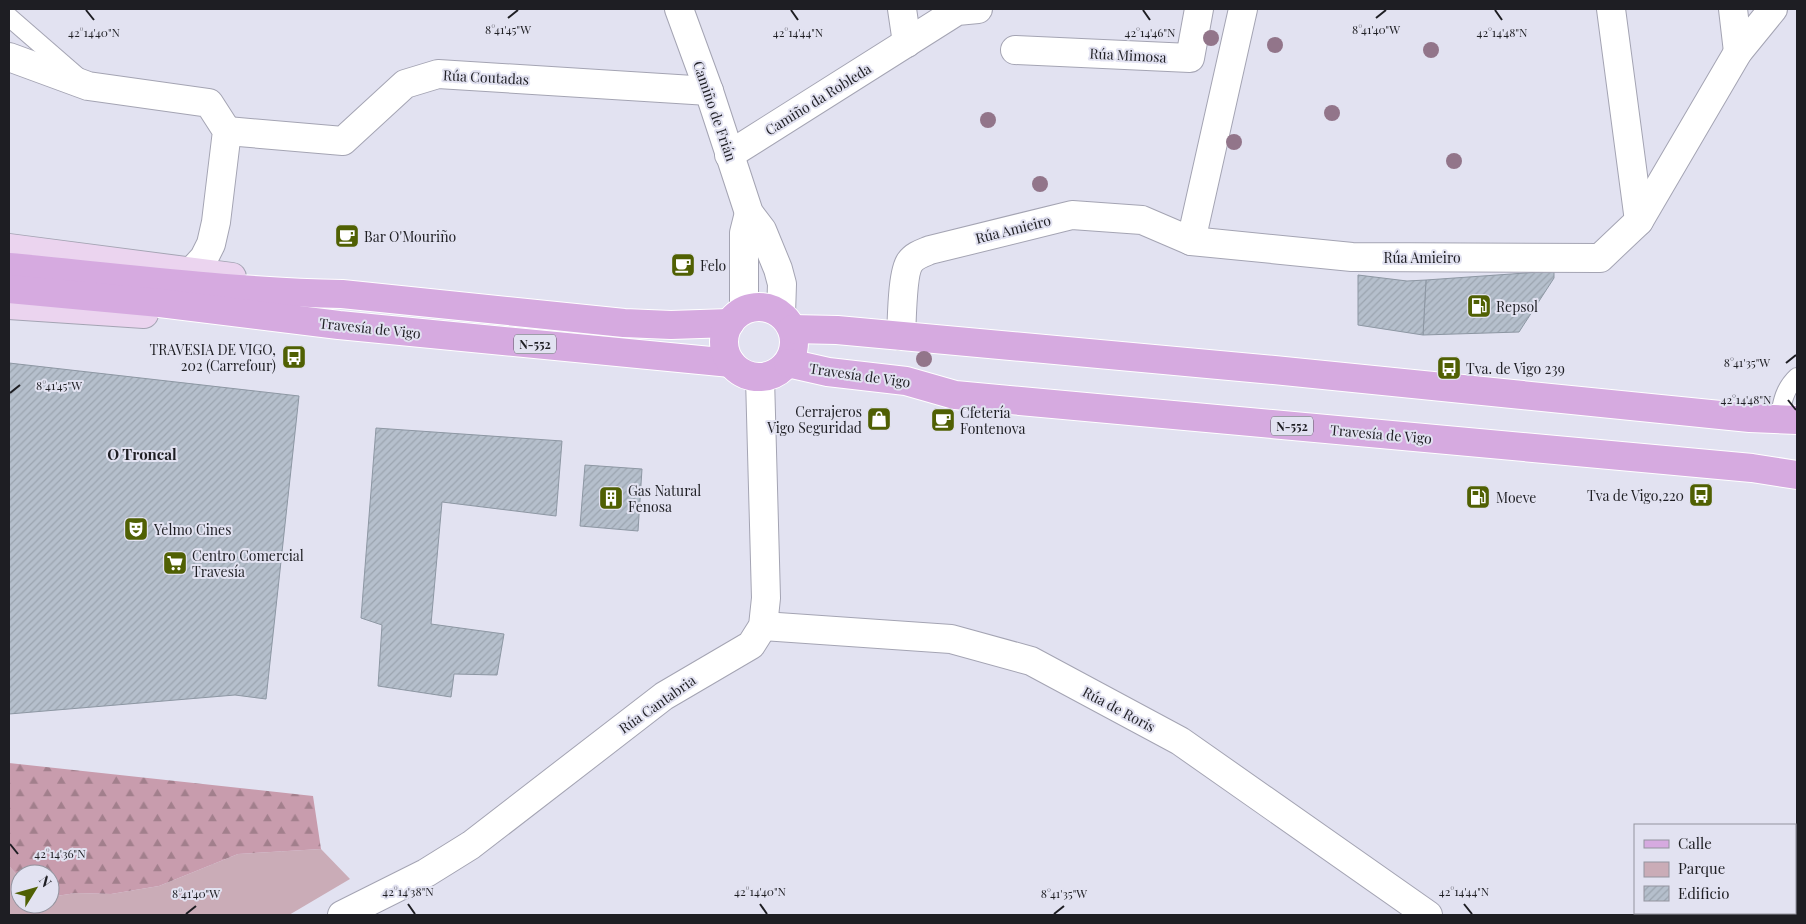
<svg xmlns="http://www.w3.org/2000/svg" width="1806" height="924" font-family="'Playfair Display',serif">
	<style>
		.green { fill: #caacb7 }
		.forest { fill: url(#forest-firs) }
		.building { fill: url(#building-hatch); stroke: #8d97a3 }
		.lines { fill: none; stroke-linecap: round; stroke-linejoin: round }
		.service-casing { stroke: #a4a4b3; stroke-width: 20 }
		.minor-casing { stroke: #a4a4b3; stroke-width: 30 }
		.secondary-casing { stroke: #a4a4b3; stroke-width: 30 }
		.primary-casing { stroke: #fff; stroke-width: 30 }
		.service { stroke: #fff; stroke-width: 18 }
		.minor { stroke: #fff; stroke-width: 28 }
		.secondary { stroke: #ebd4ef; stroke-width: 28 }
		.primary { stroke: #d6aae0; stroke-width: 28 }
		.tree { fill: #92758a }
		.ticks { fill: none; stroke: #1e1e23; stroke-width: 2 }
		.labels { text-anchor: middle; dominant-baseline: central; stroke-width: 4; stroke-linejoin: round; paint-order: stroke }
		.shield { fill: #e2e2f1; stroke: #595961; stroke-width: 1 }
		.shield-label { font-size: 12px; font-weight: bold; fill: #1e1e23 }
		.street-label { font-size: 14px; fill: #1e1e23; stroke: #e2e2f1 }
		.poi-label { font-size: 14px; fill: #1e1e23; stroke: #e2e2f1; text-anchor: start }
		.neighbourhood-label { font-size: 15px; font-weight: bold; fill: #1e1e23; stroke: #e2e2f1 }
		.ticks-label { font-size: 12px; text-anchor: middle; fill: #1e1e23; stroke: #e2e2f1; stroke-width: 4; stroke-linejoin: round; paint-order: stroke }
	</style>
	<defs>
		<pattern id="forest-firs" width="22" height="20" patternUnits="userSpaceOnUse" patternTransform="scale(1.25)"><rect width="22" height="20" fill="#c89cad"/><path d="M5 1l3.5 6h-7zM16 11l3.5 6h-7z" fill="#a27f8c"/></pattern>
		<pattern id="building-hatch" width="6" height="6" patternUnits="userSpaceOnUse" patternTransform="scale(1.25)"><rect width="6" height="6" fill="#b5bfcc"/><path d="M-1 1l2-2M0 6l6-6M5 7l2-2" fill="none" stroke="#9ba4af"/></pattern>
	</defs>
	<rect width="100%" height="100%" fill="#e2e2f1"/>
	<polygon class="green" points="321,849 350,879 289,915 9,915 9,866 20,878 20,904 50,904 50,897 76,893 111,894 159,886 238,854"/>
	<polygon class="forest" points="9,763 313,796 321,849 238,854 159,886 111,894 76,893 50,897 50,874 20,874 20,878 9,866"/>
	<g class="building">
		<polygon points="1554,271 1554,278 1519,332 1423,335 1426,280"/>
		<polygon points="1358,275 1407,281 1426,280 1423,335 1358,325"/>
		<polygon points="9,363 299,396 266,699 235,695 9,714"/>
		<polygon points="376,428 562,441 556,516 442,502 431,624 504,634 497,675 454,674 451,697 378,686 382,625 361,618"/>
		<polygon points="585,465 642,469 638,531 580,526"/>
	</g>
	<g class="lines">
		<defs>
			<g id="service">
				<polyline points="9,17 78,77"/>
				<path d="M 1779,420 C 1782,403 1784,389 1797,377"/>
			</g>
			<g id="minor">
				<polyline points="679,9 709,91 749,213 762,230 778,269 782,284 781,314"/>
				<polyline points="902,9 907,43"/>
				<polyline points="1611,9 1639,221"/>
				<polyline points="1733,9 1738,52"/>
				<polyline points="1015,50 1190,58 1199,9"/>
				<polyline points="9,57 88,86 209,103 227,131 216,222 211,244 204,258 192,271"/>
				<polyline points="227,131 343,141 405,84 438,74 709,91"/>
				<polyline points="729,155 957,11 978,9"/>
				<polyline points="1191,241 1243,9"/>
				<polyline points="744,310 744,233 749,213"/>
				<path d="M 901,336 C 902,320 902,273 910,262 C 915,255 923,253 930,250 L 1072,215 L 1142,220 L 1191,241 L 1352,257 L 1600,258 L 1639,221 L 1738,52 L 1773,9"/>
				<polyline points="763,626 951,639 1031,661 1180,741 1428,915"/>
				<polyline points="342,915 426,873 471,845 664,696 751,645 763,626 766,598 760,378"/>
			</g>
			<g id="secondary">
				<polyline points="9,248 232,277"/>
				<polyline points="9,305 144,314"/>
			</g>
			<g id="primary">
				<path d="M 9,267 C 120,277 231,292 342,294 L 624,323 L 671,325 L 730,323"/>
				<polyline points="9,289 160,303 339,325 731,363"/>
				<circle cx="759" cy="342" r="35"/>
				<polyline points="792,329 837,330 1274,370 1750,418 1797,420"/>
				<polyline points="788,363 828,372 906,381 955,395 1752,468 1797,475"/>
			</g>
		</defs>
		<use href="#service" class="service-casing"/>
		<use href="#minor" class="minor-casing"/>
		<use href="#secondary" class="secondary-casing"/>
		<use href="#primary" class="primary-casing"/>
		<use href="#service" class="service"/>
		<use href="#minor" class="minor"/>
		<use href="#secondary" class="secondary"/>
		<use href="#primary" class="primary"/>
	</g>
	<g class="tree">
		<circle cx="1211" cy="38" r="8"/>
		<circle cx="1275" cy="45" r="8"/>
		<circle cx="1431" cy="50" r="8"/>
		<circle cx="1332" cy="113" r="8"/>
		<circle cx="988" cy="120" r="8"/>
		<circle cx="1234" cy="142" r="8"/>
		<circle cx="1454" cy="161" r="8"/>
		<circle cx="1040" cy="184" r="8"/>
		<circle cx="924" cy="359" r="8"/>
	</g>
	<path class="ticks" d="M 86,10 L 94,20M 791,10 L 798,20M 1143,10 L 1150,20M 1495,10 L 1502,20M 508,18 L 518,10M 1376,18 L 1386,10M 1786,363 L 1796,355M 10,393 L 20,385M 1788,400 L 1796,410M 10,844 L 18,854M 408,904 L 415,914M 760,904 L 767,914M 1464,904 L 1472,914M 186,914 L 196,906M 1054,914 L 1064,906"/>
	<defs>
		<symbol id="cafe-square" viewBox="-11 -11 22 22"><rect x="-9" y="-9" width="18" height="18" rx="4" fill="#506003" stroke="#e2e2f1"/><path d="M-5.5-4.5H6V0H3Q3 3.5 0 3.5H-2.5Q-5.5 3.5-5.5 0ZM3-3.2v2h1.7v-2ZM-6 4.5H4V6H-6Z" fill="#fff"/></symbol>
		<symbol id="fuel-square" viewBox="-11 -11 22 22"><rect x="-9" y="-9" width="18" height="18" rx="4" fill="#506003" stroke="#e2e2f1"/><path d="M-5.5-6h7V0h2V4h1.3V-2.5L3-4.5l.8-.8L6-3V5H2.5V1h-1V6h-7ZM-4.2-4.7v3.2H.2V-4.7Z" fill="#fff"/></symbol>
		<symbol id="bus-square" viewBox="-11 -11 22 22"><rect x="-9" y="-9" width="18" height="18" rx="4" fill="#506003" stroke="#e2e2f1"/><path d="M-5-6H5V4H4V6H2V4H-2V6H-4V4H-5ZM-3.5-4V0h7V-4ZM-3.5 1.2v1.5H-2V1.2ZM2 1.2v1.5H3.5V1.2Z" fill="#fff"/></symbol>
		<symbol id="shop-square" viewBox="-11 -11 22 22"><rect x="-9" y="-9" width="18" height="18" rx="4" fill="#506003" stroke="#e2e2f1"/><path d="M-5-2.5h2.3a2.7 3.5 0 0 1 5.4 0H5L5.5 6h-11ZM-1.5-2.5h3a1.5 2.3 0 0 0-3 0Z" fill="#fff"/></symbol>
		<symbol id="building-square" viewBox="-11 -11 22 22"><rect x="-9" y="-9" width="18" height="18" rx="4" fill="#506003" stroke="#e2e2f1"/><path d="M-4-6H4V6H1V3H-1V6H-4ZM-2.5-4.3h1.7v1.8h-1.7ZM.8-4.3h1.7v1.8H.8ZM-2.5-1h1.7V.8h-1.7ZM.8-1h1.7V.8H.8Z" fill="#fff"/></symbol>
		<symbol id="theatre-square" viewBox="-11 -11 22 22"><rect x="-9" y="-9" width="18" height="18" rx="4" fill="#506003" stroke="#e2e2f1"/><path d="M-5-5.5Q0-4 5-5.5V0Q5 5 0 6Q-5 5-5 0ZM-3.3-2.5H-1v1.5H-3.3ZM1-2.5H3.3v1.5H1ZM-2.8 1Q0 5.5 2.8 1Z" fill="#fff"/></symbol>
		<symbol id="supermarket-square" viewBox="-11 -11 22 22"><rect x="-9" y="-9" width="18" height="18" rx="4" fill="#506003" stroke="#e2e2f1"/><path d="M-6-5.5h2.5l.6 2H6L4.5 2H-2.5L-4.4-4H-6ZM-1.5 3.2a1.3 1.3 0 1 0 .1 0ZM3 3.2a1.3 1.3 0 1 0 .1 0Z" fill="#fff"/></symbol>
	</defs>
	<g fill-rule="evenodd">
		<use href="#cafe-square" x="333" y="222" width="28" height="28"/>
		<use href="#cafe-square" x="669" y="251" width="28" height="28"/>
		<use href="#fuel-square" x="1465" y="292" width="28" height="28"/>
		<use href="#bus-square" x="280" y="343" width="28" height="28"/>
		<use href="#bus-square" x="1435" y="354" width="28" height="28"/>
		<use href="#shop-square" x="865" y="405" width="28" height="28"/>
		<use href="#cafe-square" x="929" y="406" width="28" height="28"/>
		<use href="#bus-square" x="1687" y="481" width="28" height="28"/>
		<use href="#fuel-square" x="1464" y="483" width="28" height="28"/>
		<use href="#building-square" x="597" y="484" width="28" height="28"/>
		<use href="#theatre-square" x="122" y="515" width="28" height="28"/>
		<use href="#supermarket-square" x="161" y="549" width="28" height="28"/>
	</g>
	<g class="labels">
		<g class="shield">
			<rect x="514" y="334.5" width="42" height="19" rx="4"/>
			<rect x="1271" y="416.5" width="42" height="19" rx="4"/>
		</g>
		<g class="shield-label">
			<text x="535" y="344">N-552</text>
			<text x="1292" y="426">N-552</text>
		</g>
		<g class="street-label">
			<text transform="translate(1128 55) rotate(3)">Rúa Mimosa</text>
			<text transform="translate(486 77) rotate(3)">Rúa Coutadas</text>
			<text transform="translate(818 99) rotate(-32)">Camiño da Robleda</text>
			<text transform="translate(715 111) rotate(71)">Camiño de Frián</text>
			<text transform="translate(1013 229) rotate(-14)">Rúa Amieiro</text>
			<text x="1422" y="257">Rúa Amieiro</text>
			<text transform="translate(370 328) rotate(6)">Travesía de Vigo</text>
			<text transform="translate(860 375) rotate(8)">Travesía de Vigo</text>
			<text transform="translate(1381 434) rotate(5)">Travesía de Vigo</text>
			<text transform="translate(657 704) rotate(-35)">Rúa Cantabria</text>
			<text transform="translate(1119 709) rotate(28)">Rúa de Roris</text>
		</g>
		<g class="poi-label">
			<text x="364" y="236">Bar O'Mouriño</text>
			<text x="700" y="265">Felo</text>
			<text x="1496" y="306">Repsol</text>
			<text x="276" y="349" text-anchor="end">TRAVESIA DE VIGO,<tspan x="276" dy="16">202 (Carrefour)</tspan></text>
			<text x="1466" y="368">Tva. de Vigo 239</text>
			<text x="862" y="411" text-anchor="end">Cerrajeros<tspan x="862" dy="16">Vigo Seguridad</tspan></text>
			<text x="960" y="412">Cfetería<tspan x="960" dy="16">Fontenova</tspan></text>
			<text x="628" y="490">Gas Natural<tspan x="628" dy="16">Fenosa</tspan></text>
			<text x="1684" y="495" text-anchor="end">Tva de Vigo,220</text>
			<text x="1496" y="497">Moeve</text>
			<text x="154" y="529">Yelmo Cines</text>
			<text x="192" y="555">Centro Comercial<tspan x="192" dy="16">Travesía</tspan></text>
		</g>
		<g class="neighbourhood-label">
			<text x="142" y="454">O Troncal</text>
		</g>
	</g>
	<g class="ticks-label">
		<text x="508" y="34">8°41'45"W</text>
		<text x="1376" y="34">8°41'40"W</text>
		<text x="94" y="37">42°14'40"N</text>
		<text x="798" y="37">42°14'44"N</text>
		<text x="1150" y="37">42°14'46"N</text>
		<text x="1502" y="37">42°14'48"N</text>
		<text x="1747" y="367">8°41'35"W</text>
		<text x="59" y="390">8°41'45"W</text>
		<text x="1746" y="404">42°14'48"N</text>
		<text x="60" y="858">42°14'36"N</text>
		<text x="408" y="896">42°14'38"N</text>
		<text x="760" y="896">42°14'40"N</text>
		<text x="1464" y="896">42°14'44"N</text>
		<text x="196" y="898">8°41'40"W</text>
		<text x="1064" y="898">8°41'35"W</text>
	</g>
	<rect width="1806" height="924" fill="none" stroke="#1e1e23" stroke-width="20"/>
	<rect x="1634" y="824" width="162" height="90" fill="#e2e2f1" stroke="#94949f"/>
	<rect x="1644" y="840" width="25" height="8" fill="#d6aae0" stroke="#94949f"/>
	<text x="1678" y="849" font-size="15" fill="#1e1e23">Calle</text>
	<rect x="1644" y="862" width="25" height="15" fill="#caacb7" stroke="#94949f"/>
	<text x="1678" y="874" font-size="15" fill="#1e1e23">Parque</text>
	<rect x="1644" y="886" width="25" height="15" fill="url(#building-hatch)" stroke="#94949f"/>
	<text x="1678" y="899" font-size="15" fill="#1e1e23">Edificio</text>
	<g transform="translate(35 889) rotate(53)"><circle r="24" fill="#e2e2f1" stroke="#94949f"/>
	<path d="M0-4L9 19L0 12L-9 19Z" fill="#506003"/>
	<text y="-8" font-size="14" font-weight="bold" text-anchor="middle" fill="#1e1e23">N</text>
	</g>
</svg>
